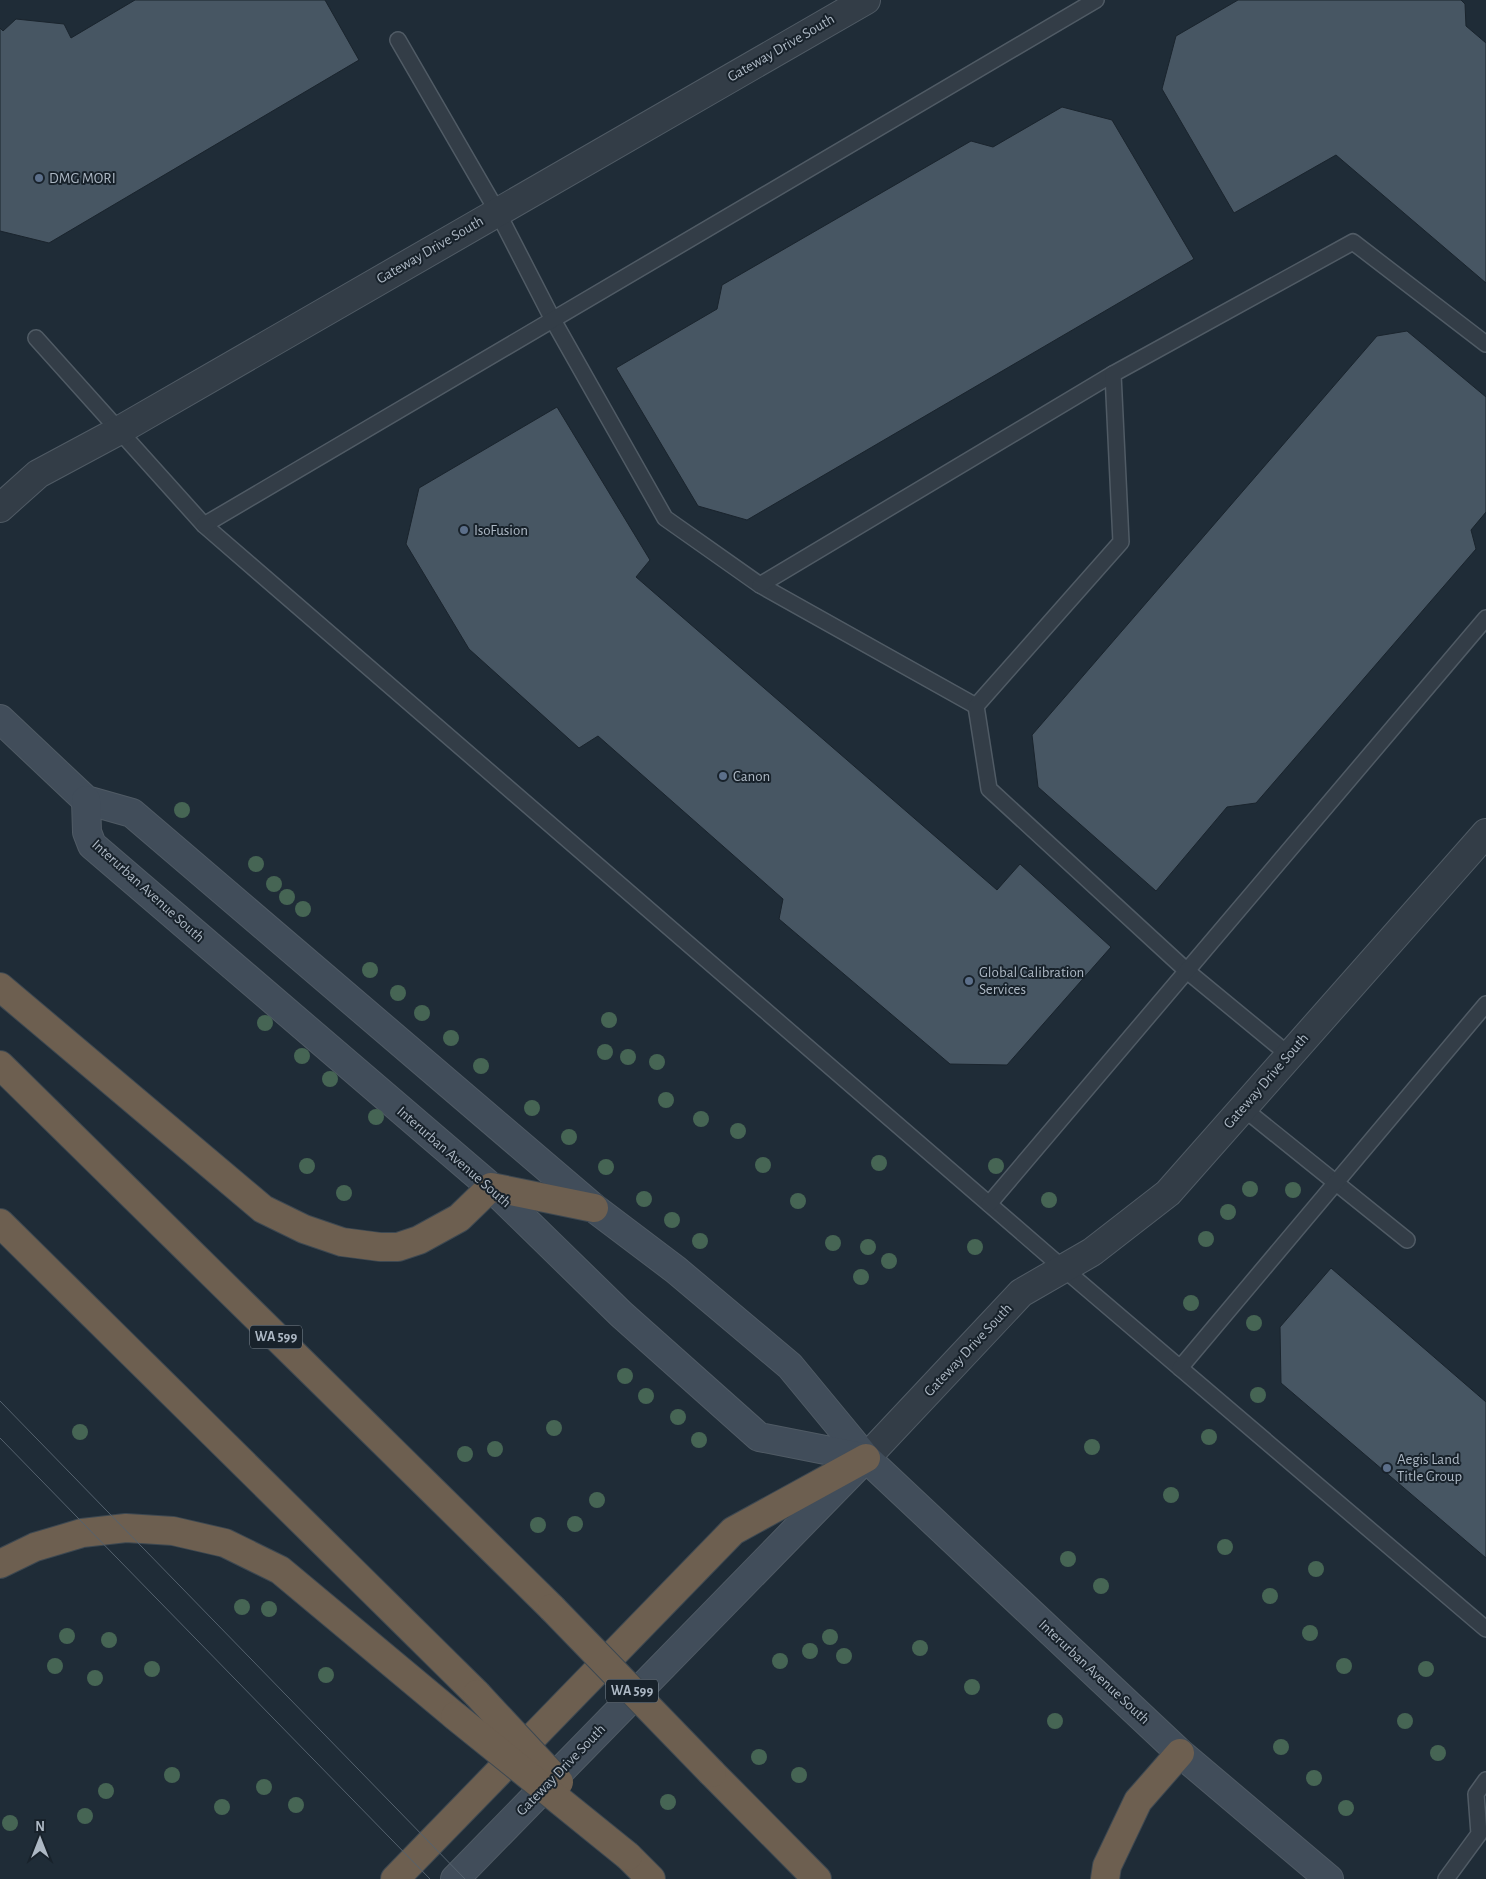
<svg xmlns="http://www.w3.org/2000/svg" width="1486" height="1879" font-family="'Alegreya Sans',sans-serif">
	<style>
		.building { fill: #475663; stroke: #1a242d }
		.lines { fill: none; stroke-linecap: round; stroke-linejoin: round }
		.lane-casing { stroke: #505b65; stroke-width: 18 }
		.street-casing { stroke: #505b65; stroke-width: 30 }
		.secondary-casing { stroke: #505b65; stroke-width: 30 }
		.highway-casing { stroke: #3d4851; stroke-width: 30 }
		.lane { stroke: #333d47; stroke-width: 15 }
		.street { stroke: #333d47; stroke-width: 28 }
		.secondary { stroke: #414d5a; stroke-width: 28 }
		.highway { stroke: #6d5f50; stroke-width: 28 }
		.tram { stroke: #55626e; stroke-width: 1 }
		.highway-bridge-casing { stroke: #3d4851; stroke-width: 30; stroke-linecap: butt }
		.highway-bridge { stroke: #6d5f50; stroke-width: 28 }
		.tree { fill: #466554 }
		.service-dot { fill: #5c6f8a; stroke: #18222b; stroke-width: 2 }
		.labels { text-anchor: middle; dominant-baseline: central; stroke-width: 4; stroke-linejoin: round; paint-order: stroke }
		.shield { fill: #18222b; stroke: #808b96; stroke-width: 1 }
		.shield-label { font-size: 14px; font-weight: bold; fill: #adb8c4 }
		.street-label { font-size: 15px; fill: #adb8c4; stroke: #18222b }
		.poi-label { font-size: 15px; fill: #adb8c4; stroke: #18222b; text-anchor: start }
	</style>
	<rect width="100%" height="100%" fill="#1f2c37"/>
	<g class="building">
		<polygon points="135,0 325,0 359,60 49,243 0,231 0,28 3,31 16,19 64,24 71,38"/>
		<polygon points="1238,0 1461,0 1465,4 1466,26 1486,43 1486,283 1336,155 1234,213 1162,89 1176,36"/>
		<polygon points="1062,107 1112,120 1194,259 747,520 698,506 616,368 717,309 722,285 971,141 993,147"/>
		<polygon points="1407,331 1486,397 1486,512 1471,530 1476,549 1256,803 1227,807 1156,891 1038,787 1032,735 1377,336"/>
		<polygon points="557,407 650,560 636,577 997,890 1020,864 1111,947 1007,1065 950,1064 779,919 783,899 598,736 579,748 469,649 406,544 419,488"/>
		<polygon points="1331,1268 1486,1402 1486,1558 1281,1383 1280,1327"/>
	</g>
	<g class="lines">
		<defs>
			<g id="lane">
				<polyline points="398,40 497,211 553,320 665,518 760,585 976,706"/>
				<polyline points="36,338 204,525 1064,1269 1486,1629"/>
				<polyline points="204,525 1096,0"/>
				<polyline points="760,585 1113,374"/>
				<polyline points="1289,1055 1187,971 989,789 976,706 1121,542 1113,374 1353,242 1486,344"/>
				<polyline points="1243,1108 1407,1240"/>
				<polyline points="989,1204 1486,618"/>
				<polyline points="1180,1368 1486,1004"/>
				<polyline points="1446,1879 1479,1834 1476,1794 1486,1780"/>
			</g>
			<g id="street">
				<polyline points="0,508 38,474 120,430 866,0"/>
				<polyline points="866,1458 1021,1293 1092,1252 1168,1193 1486,833"/>
			</g>
			<g id="secondary">
				<polyline points="0,719 86,800 132,813 594,1208 676,1270 790,1366 866,1458 1180,1753 1329,1879"/>
				<polyline points="86,800 87,832 92,845 491,1187 621,1314 759,1437 866,1458"/>
				<polyline points="455,1879 860,1464"/>
			</g>
			<g id="highway">
				<polyline points="0,987 263,1209 304,1229 342,1242 380,1247 398,1247 419,1240 459,1218 491,1187 594,1208"/>
				<polyline points="0,1065 552,1608"/>
				<polyline points="0,1223 477,1694"/>
				<polyline points="0,1564 35,1547 82,1533 126,1528 173,1531 225,1543 280,1570 455,1716"/>
				<polyline points="712,1773 817,1879"/>
				<polyline points="628,1856 651,1879"/>
				<polyline points="395,1879 733,1531 866,1458"/>
				<polyline points="1105,1879 1107,1866 1138,1801 1180,1753"/>
			</g>
		</defs>
		<use href="#lane" class="lane-casing"/>
		<use href="#street" class="street-casing"/>
		<use href="#secondary" class="secondary-casing"/>
		<use href="#highway" class="highway-casing"/>
		<use href="#lane" class="lane"/>
		<use href="#street" class="street"/>
		<use href="#secondary" class="secondary"/>
		<use href="#highway" class="highway"/>
		<g class="tram">
			<polyline points="0,1401 465,1879"/>
			<polyline points="0,1438 430,1879"/>
		</g>
		<defs>
			<g id="highway-bridge">
				<polyline points="552,1608 712,1773"/>
				<polyline points="477,1694 559,1782"/>
				<polyline points="455,1716 628,1856"/>
			</g>
		</defs>
		<use href="#highway-bridge" class="highway-bridge-casing"/>
		<use href="#highway-bridge" class="highway-bridge"/>
	</g>
	<g class="tree">
		<circle cx="182" cy="810" r="8"/>
		<circle cx="256" cy="864" r="8"/>
		<circle cx="274" cy="884" r="8"/>
		<circle cx="287" cy="897" r="8"/>
		<circle cx="303" cy="909" r="8"/>
		<circle cx="370" cy="970" r="8"/>
		<circle cx="398" cy="993" r="8"/>
		<circle cx="422" cy="1013" r="8"/>
		<circle cx="609" cy="1020" r="8"/>
		<circle cx="265" cy="1023" r="8"/>
		<circle cx="451" cy="1038" r="8"/>
		<circle cx="605" cy="1052" r="8"/>
		<circle cx="302" cy="1056" r="8"/>
		<circle cx="628" cy="1057" r="8"/>
		<circle cx="657" cy="1062" r="8"/>
		<circle cx="481" cy="1066" r="8"/>
		<circle cx="330" cy="1079" r="8"/>
		<circle cx="666" cy="1100" r="8"/>
		<circle cx="532" cy="1108" r="8"/>
		<circle cx="376" cy="1117" r="8"/>
		<circle cx="701" cy="1119" r="8"/>
		<circle cx="738" cy="1131" r="8"/>
		<circle cx="569" cy="1137" r="8"/>
		<circle cx="879" cy="1163" r="8"/>
		<circle cx="763" cy="1165" r="8"/>
		<circle cx="307" cy="1166" r="8"/>
		<circle cx="996" cy="1166" r="8"/>
		<circle cx="606" cy="1167" r="8"/>
		<circle cx="1250" cy="1189" r="8"/>
		<circle cx="1293" cy="1190" r="8"/>
		<circle cx="344" cy="1193" r="8"/>
		<circle cx="644" cy="1199" r="8"/>
		<circle cx="1049" cy="1200" r="8"/>
		<circle cx="798" cy="1201" r="8"/>
		<circle cx="1228" cy="1212" r="8"/>
		<circle cx="672" cy="1220" r="8"/>
		<circle cx="1206" cy="1239" r="8"/>
		<circle cx="700" cy="1241" r="8"/>
		<circle cx="833" cy="1243" r="8"/>
		<circle cx="868" cy="1247" r="8"/>
		<circle cx="975" cy="1247" r="8"/>
		<circle cx="889" cy="1261" r="8"/>
		<circle cx="861" cy="1277" r="8"/>
		<circle cx="1191" cy="1303" r="8"/>
		<circle cx="1254" cy="1323" r="8"/>
		<circle cx="625" cy="1376" r="8"/>
		<circle cx="1258" cy="1395" r="8"/>
		<circle cx="646" cy="1396" r="8"/>
		<circle cx="678" cy="1417" r="8"/>
		<circle cx="554" cy="1428" r="8"/>
		<circle cx="80" cy="1432" r="8"/>
		<circle cx="1209" cy="1437" r="8"/>
		<circle cx="699" cy="1440" r="8"/>
		<circle cx="1092" cy="1447" r="8"/>
		<circle cx="495" cy="1449" r="8"/>
		<circle cx="465" cy="1454" r="8"/>
		<circle cx="1171" cy="1495" r="8"/>
		<circle cx="597" cy="1500" r="8"/>
		<circle cx="575" cy="1524" r="8"/>
		<circle cx="538" cy="1525" r="8"/>
		<circle cx="1225" cy="1547" r="8"/>
		<circle cx="1068" cy="1559" r="8"/>
		<circle cx="1316" cy="1569" r="8"/>
		<circle cx="1101" cy="1586" r="8"/>
		<circle cx="1270" cy="1596" r="8"/>
		<circle cx="242" cy="1607" r="8"/>
		<circle cx="269" cy="1609" r="8"/>
		<circle cx="1310" cy="1633" r="8"/>
		<circle cx="67" cy="1636" r="8"/>
		<circle cx="830" cy="1637" r="8"/>
		<circle cx="109" cy="1640" r="8"/>
		<circle cx="920" cy="1648" r="8"/>
		<circle cx="810" cy="1651" r="8"/>
		<circle cx="844" cy="1656" r="8"/>
		<circle cx="780" cy="1661" r="8"/>
		<circle cx="55" cy="1666" r="8"/>
		<circle cx="1344" cy="1666" r="8"/>
		<circle cx="152" cy="1669" r="8"/>
		<circle cx="1426" cy="1669" r="8"/>
		<circle cx="326" cy="1675" r="8"/>
		<circle cx="95" cy="1678" r="8"/>
		<circle cx="972" cy="1687" r="8"/>
		<circle cx="1055" cy="1721" r="8"/>
		<circle cx="1405" cy="1721" r="8"/>
		<circle cx="1281" cy="1747" r="8"/>
		<circle cx="1438" cy="1753" r="8"/>
		<circle cx="759" cy="1757" r="8"/>
		<circle cx="172" cy="1775" r="8"/>
		<circle cx="799" cy="1775" r="8"/>
		<circle cx="1314" cy="1778" r="8"/>
		<circle cx="264" cy="1787" r="8"/>
		<circle cx="106" cy="1791" r="8"/>
		<circle cx="668" cy="1802" r="8"/>
		<circle cx="296" cy="1805" r="8"/>
		<circle cx="222" cy="1807" r="8"/>
		<circle cx="1346" cy="1808" r="8"/>
		<circle cx="85" cy="1816" r="8"/>
		<circle cx="10" cy="1823" r="8"/>
	</g>
	<g class="service-dot">
		<circle cx="39" cy="178" r="5"/>
		<circle cx="464" cy="530" r="5"/>
		<circle cx="723" cy="776" r="5"/>
		<circle cx="969" cy="981" r="5"/>
		<circle cx="1387" cy="1468" r="5"/>
	</g>
	<g class="labels">
		<g class="shield">
			<rect x="250" y="1325.5" width="52" height="23" rx="4"/>
			<rect x="606" y="1679.5" width="52" height="23" rx="4"/>
		</g>
		<g class="shield-label">
			<text x="276" y="1337">WA 599</text>
			<text x="632" y="1691">WA 599</text>
		</g>
		<g class="street-label">
			<text transform="translate(781 48) rotate(-30)">Gateway Drive South</text>
			<text transform="translate(430 250) rotate(-30)">Gateway Drive South</text>
			<text transform="translate(148 891) rotate(42)">Interurban Avenue South</text>
			<text transform="translate(1266 1081) rotate(-49)">Gateway Drive South</text>
			<text transform="translate(454 1157) rotate(41)">Interurban Avenue South</text>
			<text transform="translate(968 1350) rotate(-47)">Gateway Drive South</text>
			<text transform="translate(1094 1672) rotate(43)">Interurban Avenue South</text>
			<text transform="translate(561 1770) rotate(-46)">Gateway Drive South</text>
		</g>
		<g class="poi-label">
			<text x="49" y="178">DMG MORI</text>
			<text x="474" y="530">IsoFusion</text>
			<text x="733" y="776">Canon</text>
			<text x="979" y="972">Global Calibration<tspan x="979" dy="17">Services</tspan></text>
			<text x="1397" y="1459">Aegis Land<tspan x="1397" dy="17">Title Group</tspan></text>
		</g>
	</g>
	<g transform="translate(40 1839)" stroke="#18222b" stroke-width="4" paint-order="stroke">
	<path d="M0-4L9 19L0 12L-9 19Z" fill="#adb8c4"/>
	<text y="-8" font-size="14" font-weight="bold" text-anchor="middle" fill="#adb8c4">N</text>
	</g>
</svg>
